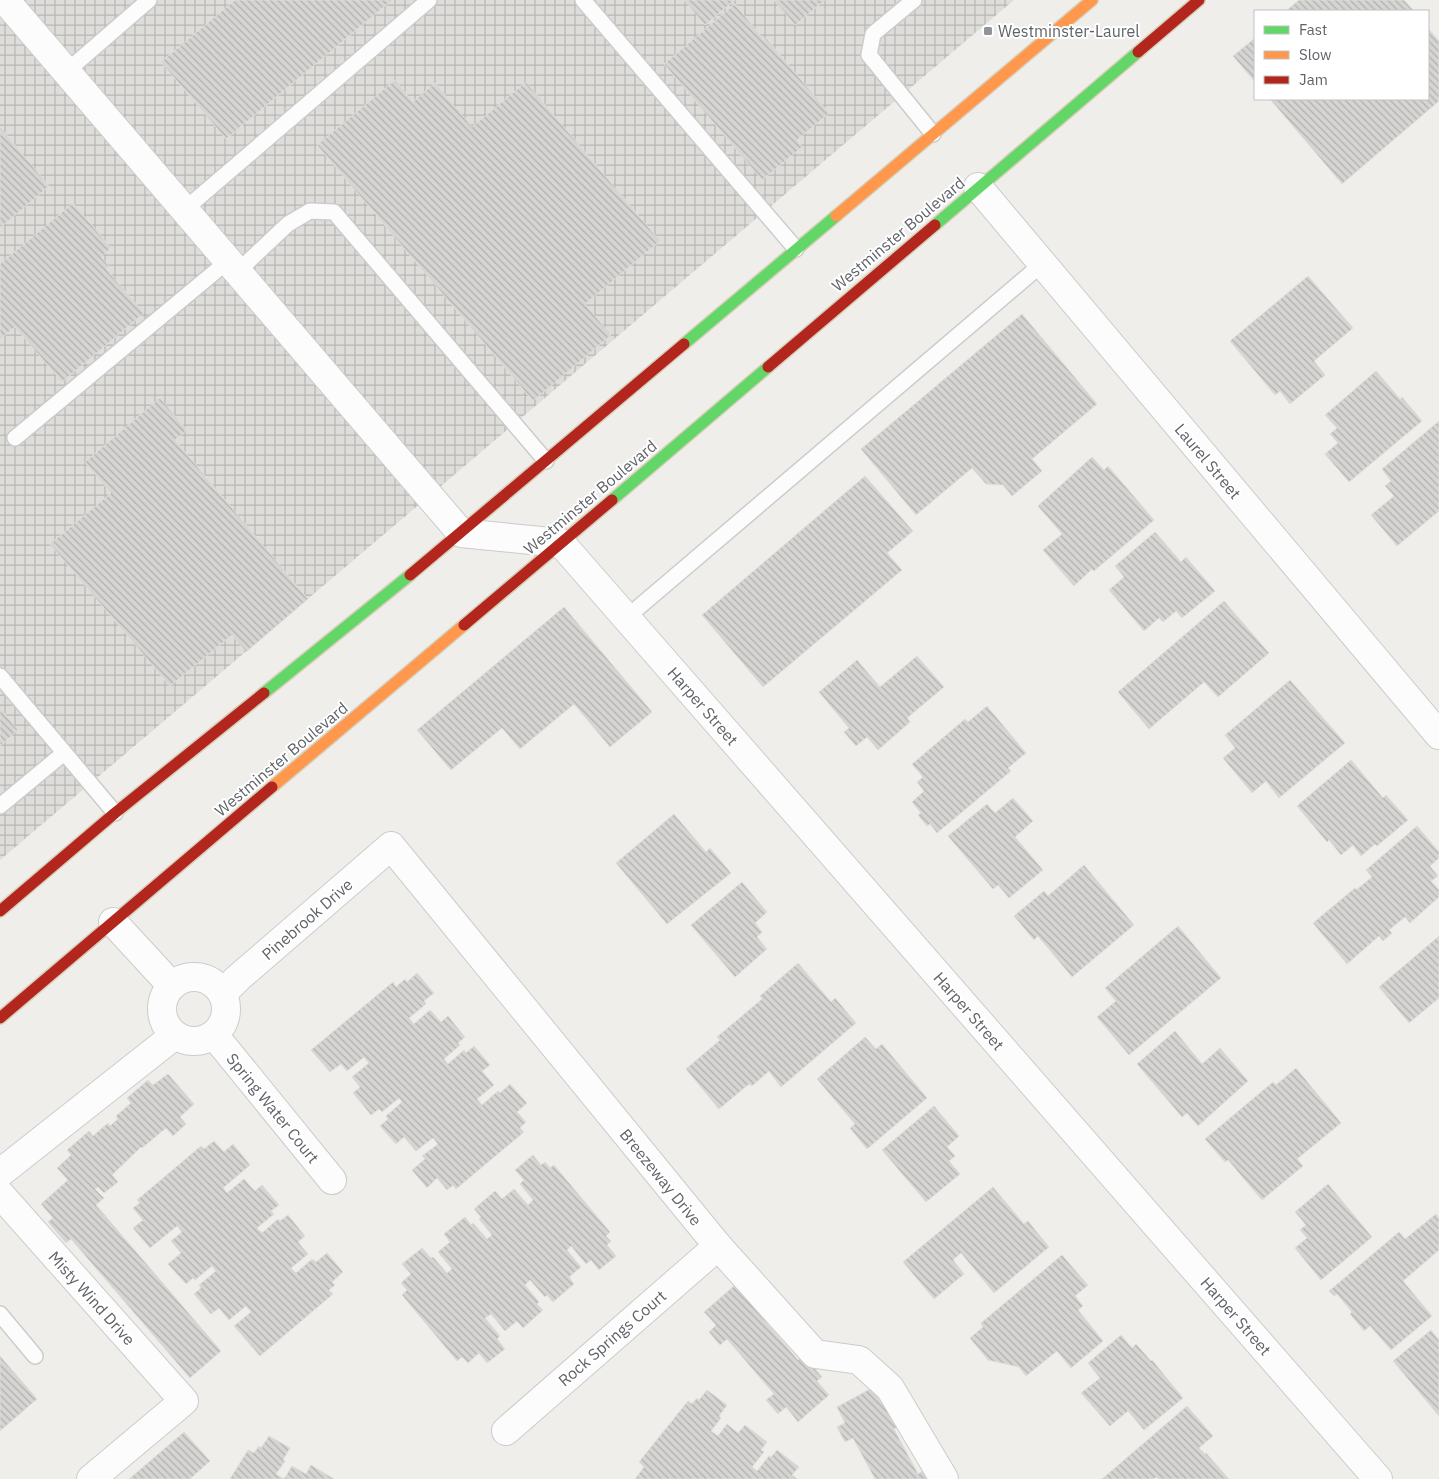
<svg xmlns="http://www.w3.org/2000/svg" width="1439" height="1479" font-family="'IBM Plex Sans',sans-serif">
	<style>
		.industrial { fill: url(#industrial-grid) }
		.building { fill: url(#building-back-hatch); stroke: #deddd9 }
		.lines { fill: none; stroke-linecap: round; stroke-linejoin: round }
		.lane-casing { stroke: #cbcccc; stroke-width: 18 }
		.street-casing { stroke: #cbcccc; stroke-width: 30 }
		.fast-casing { stroke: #d7ceb8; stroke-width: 14 }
		.slow-casing { stroke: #d7ceb8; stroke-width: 14 }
		.jam-casing { stroke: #d7ceb8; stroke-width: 14 }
		.lane { stroke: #fdfcfc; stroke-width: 15 }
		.street { stroke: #fdfcfc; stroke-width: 28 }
		.fast { stroke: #63d668; stroke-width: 11 }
		.slow { stroke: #ff974d; stroke-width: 11 }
		.jam { stroke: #b3261e; stroke-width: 11 }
		.poi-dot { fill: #919496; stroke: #fff; stroke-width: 2 }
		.labels { text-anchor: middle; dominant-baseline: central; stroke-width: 4; stroke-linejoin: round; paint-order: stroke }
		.poi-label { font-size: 16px; fill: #5f6368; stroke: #fff; text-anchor: start }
		.street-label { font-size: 16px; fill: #5f6368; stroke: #fff }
	</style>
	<defs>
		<pattern id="industrial-grid" width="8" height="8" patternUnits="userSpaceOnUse" patternTransform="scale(1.25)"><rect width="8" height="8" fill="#dfddda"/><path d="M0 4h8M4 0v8" fill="none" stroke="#b8b7b5"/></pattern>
		<pattern id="building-back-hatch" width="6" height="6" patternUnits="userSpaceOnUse" patternTransform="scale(1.25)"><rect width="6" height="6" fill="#d6d5d3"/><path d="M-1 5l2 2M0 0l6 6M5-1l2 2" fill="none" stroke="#b1b0af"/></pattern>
	</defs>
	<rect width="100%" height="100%" fill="#efeeea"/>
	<polygon class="industrial" points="0,0 1014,0 0,860"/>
	<g class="building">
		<polygon points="235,0 392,0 226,139 161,62"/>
		<polygon points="684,0 735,0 705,25"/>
		<polygon points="774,0 825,0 795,25"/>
		<polygon points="1299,0 1404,0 1414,11 1286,11"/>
		<polygon points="735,4 764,40 766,38 829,113 797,140 802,147 762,180 664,64"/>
		<polygon points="1428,28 1439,41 1439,101 1342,184 1270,99 1428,99"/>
		<polygon points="1255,38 1255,82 1233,56"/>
		<polygon points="395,80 413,102 435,83 472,127 526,82 660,241 585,304 611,335 533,401 317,145"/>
		<polygon points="0,127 49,186 0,228"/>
		<polygon points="73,203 111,248 101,257 109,266 106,269 144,313 62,382 15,327 0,339 0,264"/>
		<polygon points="1308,276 1353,328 1314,361 1325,375 1290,404 1280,391 1275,395 1230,341"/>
		<polygon points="1022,314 1097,404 1032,459 1042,471 1012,496 1003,485 986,484 972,468 916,515 861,449"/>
		<polygon points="1376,371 1400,399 1402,397 1422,421 1349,482 1325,454 1338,443 1330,434 1337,428 1325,415"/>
		<polygon points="160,398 187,430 175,440 308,599 246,652 232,635 170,686 50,544 111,493 85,462"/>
		<polygon points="1439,421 1439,511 1397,546 1371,515 1394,496 1385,486 1391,481 1382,469"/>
		<polygon points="1092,457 1104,470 1108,466 1154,520 1094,571 1092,569 1074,586 1043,550 1062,534 1038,506"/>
		<polygon points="865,476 913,531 887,553 902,570 763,687 702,615"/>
		<polygon points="1155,532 1181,562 1186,557 1215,591 1182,618 1176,611 1163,622 1159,618 1144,631 1109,590 1124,577 1115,566"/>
		<polygon points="1224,601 1269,653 1218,697 1204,682 1149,729 1118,692"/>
		<polygon points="564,607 652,712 610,747 574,704 520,749 502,728 451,770 417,730"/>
		<polygon points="917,656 944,687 907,718 910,722 878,750 867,737 856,746 844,732 849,728 819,692 857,660 880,687"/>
		<polygon points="1290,680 1345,743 1279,798 1266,781 1252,793 1223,758 1235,748 1225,735"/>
		<polygon points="987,706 1026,753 1008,768 1011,771 937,833 930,824 927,826 918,815 921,813 912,802 924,791 917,782 923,777 912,764 965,719 968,722"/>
		<polygon points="0,708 18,730 0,746"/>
		<polygon points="1351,760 1383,798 1386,795 1408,820 1377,846 1375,844 1361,856 1353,845 1341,855 1329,840 1327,842 1297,806"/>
		<polygon points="1013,798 1033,821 1015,837 1043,870 1009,898 998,885 993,889 948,836 987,804 995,813"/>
		<polygon points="674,814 706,852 710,848 731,873 667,924 616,863"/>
		<polygon points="1417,826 1439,852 1439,858 1430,866 1438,876 1431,881 1439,890 1439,897 1410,923 1405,917 1389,930 1392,933 1383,941 1379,936 1347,964 1313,923 1355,888 1356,890 1372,877 1366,870"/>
		<polygon points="1084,865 1134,925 1072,977 1038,936 1034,940 1014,916 1044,891 1048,896"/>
		<polygon points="742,882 767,912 755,923 762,932 757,937 767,949 735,977 691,925"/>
		<polygon points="1178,926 1221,978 1129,1055 1097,1017 1116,1001 1105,988"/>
		<polygon points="1439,936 1439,998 1409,1023 1379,987"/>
		<polygon points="798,963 831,1002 835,998 856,1023 781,1087 769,1071 752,1086 749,1084 719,1109 686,1069 720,1040 717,1037 762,999 760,996"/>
		<polygon points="417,973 434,993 424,1001 426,1004 409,1018 414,1024 430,1010 441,1022 448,1016 465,1037 458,1043 460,1045 444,1059 448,1064 464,1050 466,1053 474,1046 490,1065 482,1071 494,1085 477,1099 482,1105 498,1091 500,1093 510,1084 527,1103 517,1112 526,1122 520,1128 524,1132 456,1189 453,1185 447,1190 437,1178 427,1188 412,1170 425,1159 422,1156 438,1144 433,1138 416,1151 404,1137 396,1144 380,1126 388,1119 386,1116 402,1102 399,1098 382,1112 379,1109 371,1115 353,1093 360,1087 352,1077 369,1063 364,1057 347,1071 341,1064 330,1072 311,1050 393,982 396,987 405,979 407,982"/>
		<polygon points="1175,1031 1202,1064 1220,1048 1248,1081 1198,1126 1187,1113 1182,1117 1137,1064"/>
		<polygon points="865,1037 876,1049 882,1044 927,1098 867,1149 850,1128 855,1124 817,1079"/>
		<polygon points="1296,1068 1341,1123 1297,1159 1303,1166 1262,1200 1228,1160 1225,1162 1205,1139 1273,1082 1276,1085"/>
		<polygon points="168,1074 194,1104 180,1117 186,1124 173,1136 166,1128 142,1148 141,1147 112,1175 118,1182 104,1193 98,1187 95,1189 104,1198 96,1205 221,1351 190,1378 71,1239 66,1243 48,1222 53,1218 41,1204 68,1180 57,1168 71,1155 67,1150 89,1131 93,1136 108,1123 110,1126 118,1119 116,1116 131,1103 127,1098 148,1080 153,1085"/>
		<polygon points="934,1106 959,1136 947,1147 955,1156 949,1161 960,1174 926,1202 882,1150"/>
		<polygon points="214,1141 224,1152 233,1144 250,1165 223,1188 227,1193 244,1179 255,1191 262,1185 279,1205 271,1211 274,1214 257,1228 262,1233 278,1219 280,1221 288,1215 305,1236 298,1242 308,1254 291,1268 296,1273 312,1259 316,1262 327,1253 343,1272 332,1282 335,1285 329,1290 333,1294 260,1356 234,1326 251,1312 246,1306 229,1320 219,1308 211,1314 194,1294 201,1288 199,1285 216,1271 212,1266 195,1280 193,1278 186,1284 168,1264 181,1253 171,1241 182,1232 177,1226 150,1248 133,1228 143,1220 133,1208 140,1203 137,1200 201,1146 204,1149"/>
		<polygon points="533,1155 541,1165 545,1162 550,1168 554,1165 610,1232 606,1236 611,1241 607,1245 616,1256 599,1270 591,1260 586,1264 571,1246 567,1250 581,1267 569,1277 574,1284 553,1302 547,1295 545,1297 530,1280 525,1285 539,1302 537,1304 543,1310 523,1328 517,1321 505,1331 491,1314 485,1318 500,1336 497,1339 505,1349 487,1363 479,1353 468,1363 462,1357 457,1361 402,1295 407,1290 401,1283 411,1274 402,1264 422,1248 431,1258 433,1257 447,1273 452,1269 438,1252 450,1242 444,1234 465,1217 471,1225 473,1223 487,1239 492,1235 479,1219 481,1217 474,1209 495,1191 502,1199 514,1189 528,1205 533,1200 520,1184 524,1180 515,1170"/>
		<polygon points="1328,1184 1372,1237 1321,1280 1295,1248 1307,1238 1300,1230 1306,1225 1295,1212"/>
		<polygon points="993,1187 1024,1224 1028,1221 1049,1247 994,1293 961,1253 953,1260 964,1274 934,1299 903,1262"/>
		<polygon points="1436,1214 1439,1218 1439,1250 1403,1281 1432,1316 1391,1350 1370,1326 1364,1331 1350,1314 1352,1312 1337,1294 1334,1296 1329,1291 1399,1232 1405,1239"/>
		<polygon points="1062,1255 1088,1285 1075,1296 1083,1306 1078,1310 1103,1341 1071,1368 1057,1351 1026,1376 1019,1367 988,1360 970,1338 983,1327 981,1323"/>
		<polygon points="735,1285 746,1299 752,1294 770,1316 765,1321 798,1360 803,1355 822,1377 817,1381 829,1395 798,1422 786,1407 778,1414 766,1400 774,1394 727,1339 720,1345 709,1332 716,1325 704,1312"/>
		<polygon points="1431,1330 1439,1340 1439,1416 1393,1361"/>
		<polygon points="1121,1335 1132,1348 1136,1344 1151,1361 1152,1360 1183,1398 1144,1430 1128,1411 1110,1426 1081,1393 1100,1378 1088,1363"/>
		<polygon points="0,1356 37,1399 0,1431"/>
		<polygon points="872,1388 881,1403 887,1401 900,1425 894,1429 918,1474 923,1471 928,1479 875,1479 853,1438 845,1442 837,1427 845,1423 837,1407"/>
		<polygon points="707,1390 727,1405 719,1416 721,1418 711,1431 718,1436 727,1424 738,1433 745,1425 767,1442 761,1450 764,1452 752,1467 757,1471 769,1456 771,1457 777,1450 799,1467 792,1475 797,1479 635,1479 644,1467 639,1462 688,1401 692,1404 697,1398 699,1400"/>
		<polygon points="1187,1406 1213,1436 1199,1448 1205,1454 1206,1453 1229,1479 1158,1479 1156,1477 1154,1479 1102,1479"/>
		<polygon points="184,1432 210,1461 190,1479 129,1479"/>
		<polygon points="269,1436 290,1448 283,1460 285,1461 276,1474 284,1479 292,1466 306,1474 311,1465 334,1479 230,1479 248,1450 254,1453 259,1446 261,1448"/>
	</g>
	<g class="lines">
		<defs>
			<g id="lane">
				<polyline points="583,0 796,249"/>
				<polyline points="914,0 873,34 869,55 933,134"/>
				<polyline points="67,71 149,0"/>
				<polyline points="184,210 429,0"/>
				<polyline points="237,272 288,224 310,211 334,212 546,461"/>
				<polyline points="15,438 228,261"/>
				<polyline points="626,618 1042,264"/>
				<polyline points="0,676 115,813"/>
				<polyline points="0,806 64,753"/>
				<polyline points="0,1314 35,1356"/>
			</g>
			<g id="street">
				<polyline points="5,0 461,533 561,543 1378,1479"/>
				<polyline points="978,187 1439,735"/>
				<polyline points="113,922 172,986"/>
				<circle cx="194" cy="1009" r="32"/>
				<polyline points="223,993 238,978 391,846 718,1246 815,1354 859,1360 890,1388 944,1479"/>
				<polyline points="214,1035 332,1180"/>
				<polyline points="0,1173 175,1035"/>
				<polyline points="0,1194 184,1401 91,1479"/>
				<polyline points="506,1431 718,1246"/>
			</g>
			<g id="fast">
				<polyline points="935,225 1138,52"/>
				<polyline points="684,344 836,216"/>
				<polyline points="612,500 768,367"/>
				<polyline points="264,693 410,575"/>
			</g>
			<g id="slow">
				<polyline points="836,216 1092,0"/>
				<polyline points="272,787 464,625"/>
			</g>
			<g id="jam">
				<polyline points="1138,52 1199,0"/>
				<polyline points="768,367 935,225"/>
				<polyline points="410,575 684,344"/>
				<polyline points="464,625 612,500"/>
				<polyline points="0,911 115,813 264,693"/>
				<polyline points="0,1018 272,787"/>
			</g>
		</defs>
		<use href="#lane" class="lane-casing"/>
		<use href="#street" class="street-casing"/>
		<use href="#fast" class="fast-casing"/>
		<use href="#slow" class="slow-casing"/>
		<use href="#jam" class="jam-casing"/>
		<use href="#lane" class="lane"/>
		<use href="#street" class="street"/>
		<use href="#fast" class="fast"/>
		<use href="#slow" class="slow"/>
		<use href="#jam" class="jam"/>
	</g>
	<rect class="poi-dot" x="983" y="26" width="10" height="10" rx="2.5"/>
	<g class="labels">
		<g class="poi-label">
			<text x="998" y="31">Westminster-Laurel</text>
		</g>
		<g class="street-label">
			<text transform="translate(898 234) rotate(-40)">Westminster Boulevard</text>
			<text transform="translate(1208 461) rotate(50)">Laurel Street</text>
			<text transform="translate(590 497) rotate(-40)">Westminster Boulevard</text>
			<text transform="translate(703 706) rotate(49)">Harper Street</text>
			<text transform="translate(281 759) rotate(-40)">Westminster Boulevard</text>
			<text transform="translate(307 919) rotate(-41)">Pinebrook Drive</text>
			<text transform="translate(969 1011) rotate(49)">Harper Street</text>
			<text transform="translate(273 1108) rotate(51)">Spring Water Court</text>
			<text transform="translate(661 1177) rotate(51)">Breezeway Drive</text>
			<text transform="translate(92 1298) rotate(48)">Misty Wind Drive</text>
			<text transform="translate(1236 1316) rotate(49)">Harper Street</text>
			<text transform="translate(612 1338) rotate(-41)">Rock Springs Court</text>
		</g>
	</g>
	<rect x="1254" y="10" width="175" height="90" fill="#ffffff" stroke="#bfc1c3"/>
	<rect x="1264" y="26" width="25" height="8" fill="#63d668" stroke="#bfc1c3"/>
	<text x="1299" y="35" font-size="15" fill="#5f6368">Fast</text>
	<rect x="1264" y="51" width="25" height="8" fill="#ff974d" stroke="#bfc1c3"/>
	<text x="1299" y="60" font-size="15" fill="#5f6368">Slow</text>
	<rect x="1264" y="76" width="25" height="8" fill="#b3261e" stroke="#bfc1c3"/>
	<text x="1299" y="85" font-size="15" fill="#5f6368">Jam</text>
</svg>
